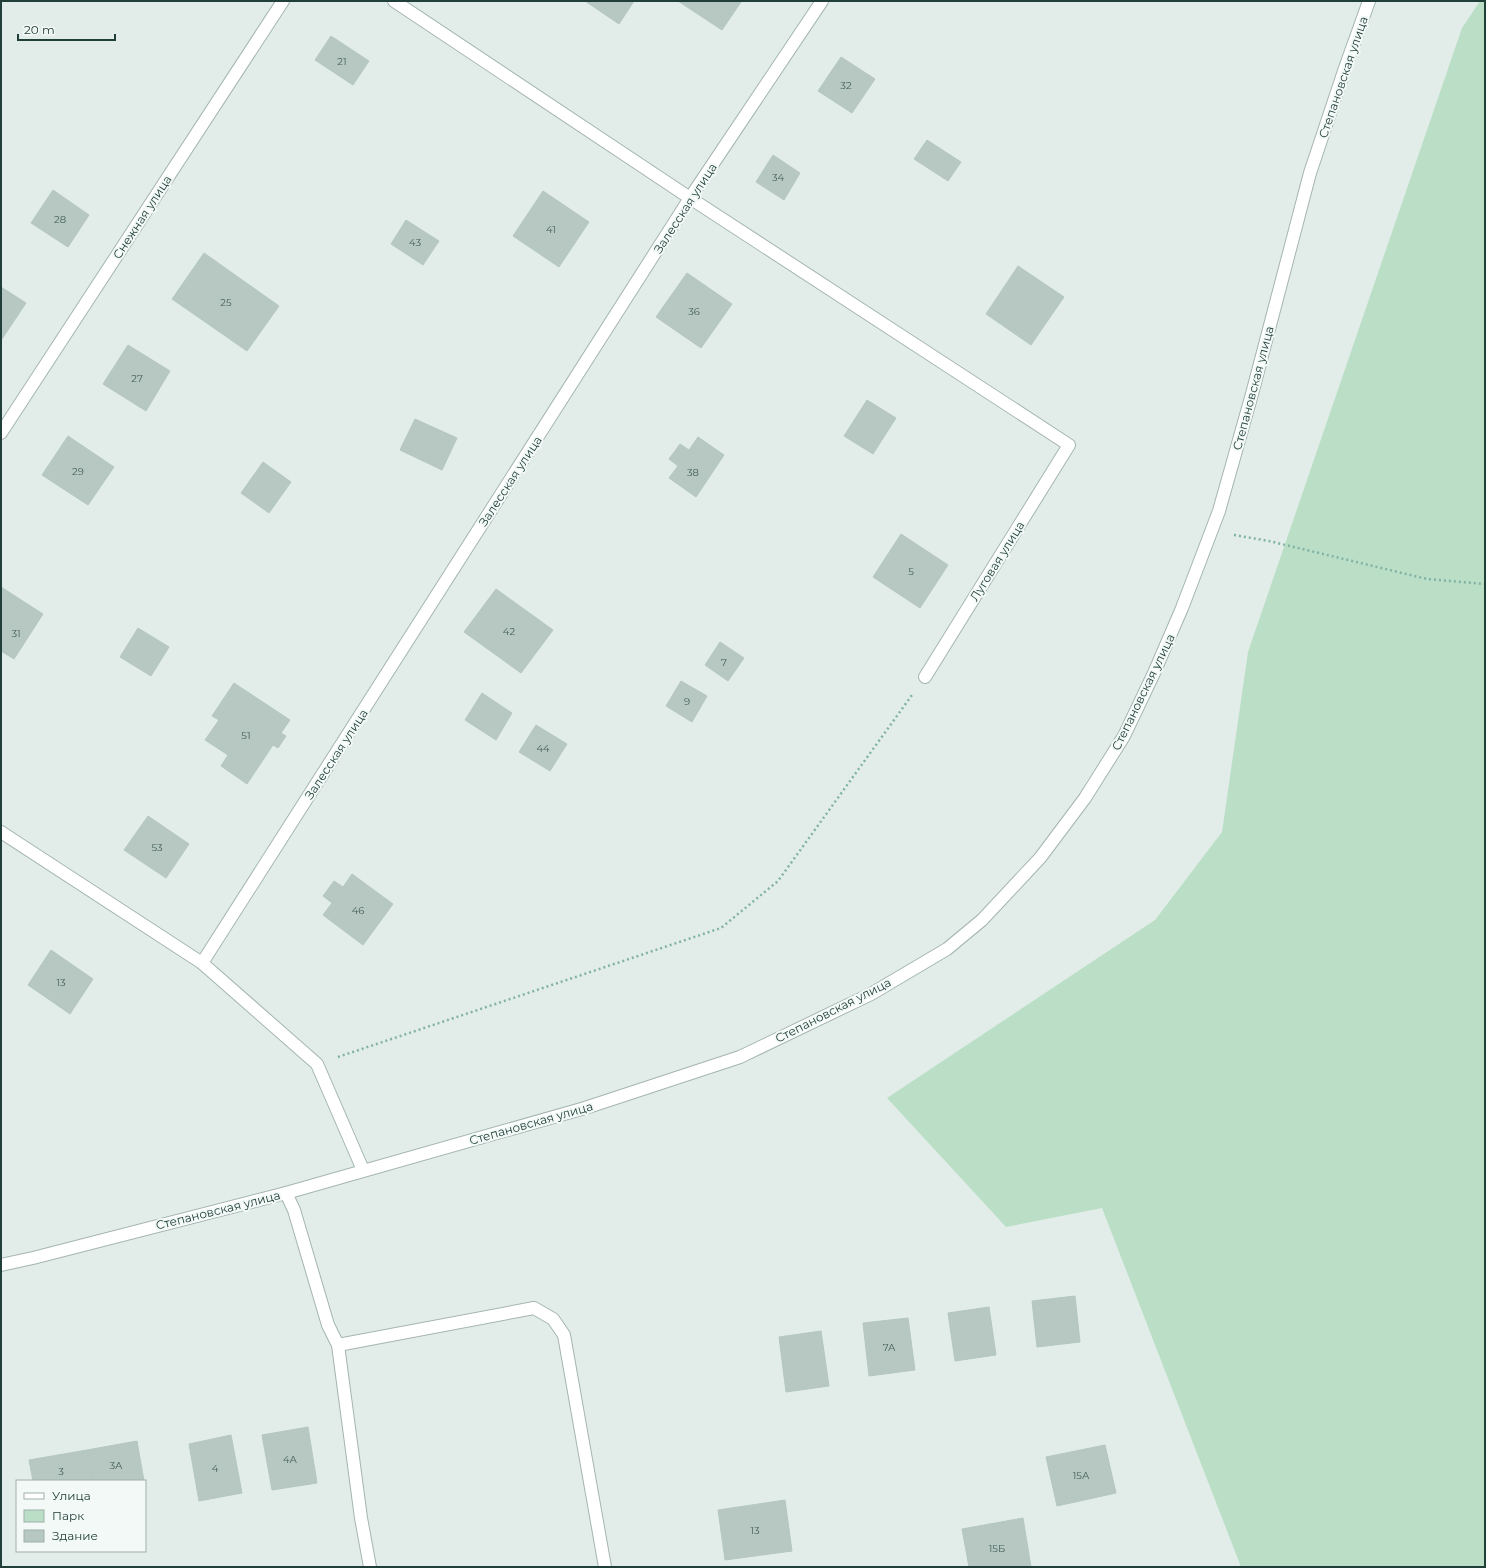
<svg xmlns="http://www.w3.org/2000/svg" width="1486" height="1568" font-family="Montserrat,sans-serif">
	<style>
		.green { fill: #badfc6 }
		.building { fill: #b7c8c2; stroke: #b4c7c0 }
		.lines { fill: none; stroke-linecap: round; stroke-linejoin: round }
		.minor-casing { stroke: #a4b5b1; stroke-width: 14 }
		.path { stroke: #81b2a5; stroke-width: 2.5; stroke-dasharray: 2 3; stroke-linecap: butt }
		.minor { stroke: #fff; stroke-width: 12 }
		.labels { text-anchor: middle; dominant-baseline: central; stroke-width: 4; stroke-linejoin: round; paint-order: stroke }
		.number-label { font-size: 10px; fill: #46615b }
		.street-label { font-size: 12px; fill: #213f39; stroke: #f3f9f7 }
	</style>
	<rect width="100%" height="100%" fill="#e2ede9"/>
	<polygon class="green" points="1480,1 1485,1 1485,1567 1241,1567 1102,1208 1006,1227 887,1098 1155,920 1222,832 1248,652 1462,28"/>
	<g class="building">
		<polygon points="585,1 634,1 619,24"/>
		<polygon points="678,1 739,1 741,2 722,30"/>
		<polygon points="331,36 369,61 353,85 315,60"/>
		<polygon points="841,57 875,79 852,113 818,91"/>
		<polygon points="927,140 961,162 948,181 914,159"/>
		<polygon points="773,155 800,173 784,200 756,182"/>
		<polygon points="53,190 89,215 68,247 31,223"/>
		<polygon points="543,191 589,222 559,267 513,236"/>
		<polygon points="406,220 439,241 423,265 391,244"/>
		<polygon points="204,253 279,306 247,351 172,299"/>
		<polygon points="1018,266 1064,297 1031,345 986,314"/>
		<polygon points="687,273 732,304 701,348 656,317"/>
		<polygon points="1,287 26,303 2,339 1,339"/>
		<polygon points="128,345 170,371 146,411 103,384"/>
		<polygon points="867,400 896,418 873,454 844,436"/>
		<polygon points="415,419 457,438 442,470 400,450"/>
		<polygon points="68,436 114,467 88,505 42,475"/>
		<polygon points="698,437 724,455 696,497 669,478 678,466 669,459 680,444 689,450"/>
		<polygon points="263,462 291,482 269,513 241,493"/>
		<polygon points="901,534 948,565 920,608 873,577"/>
		<polygon points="1,587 43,614 14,659 1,651"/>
		<polygon points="496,589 553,630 521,673 464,632"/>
		<polygon points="138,628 169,647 151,676 120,657"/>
		<polygon points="720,642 744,658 728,681 705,665"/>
		<polygon points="681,681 707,696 692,722 666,706"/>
		<polygon points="234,683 290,720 281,733 286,736 278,748 273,745 247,784 221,766 228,755 205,740 219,720 212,716"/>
		<polygon points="482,693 512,713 496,740 465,720"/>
		<polygon points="536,725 567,744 550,771 519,752"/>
		<polygon points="148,816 189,844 166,878 124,850"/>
		<polygon points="352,874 393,904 363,945 323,915 332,903 323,896 334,881 343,887"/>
		<polygon points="51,950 93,979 70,1014 28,985"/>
		<polygon points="1075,1296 1080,1342 1037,1347 1032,1301"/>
		<polygon points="989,1307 996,1355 955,1361 948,1313"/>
		<polygon points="908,1318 915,1370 869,1376 863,1323"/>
		<polygon points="821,1331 829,1386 786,1392 779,1337"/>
		<polygon points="308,1427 317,1483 272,1490 262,1435"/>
		<polygon points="231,1435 242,1493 199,1501 189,1444"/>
		<polygon points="137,1441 144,1481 93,1481 87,1450"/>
		<polygon points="1105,1445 1116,1493 1057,1506 1046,1457"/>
		<polygon points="87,1450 93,1481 33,1481 29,1460"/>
		<polygon points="785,1500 792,1551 725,1560 718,1510"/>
		<polygon points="1023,1518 1031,1567 969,1567 962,1529"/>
	</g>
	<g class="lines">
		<defs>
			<g id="minor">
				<polyline points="394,1 690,198 1069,445 925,677"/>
				<polyline points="1,433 283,1"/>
				<polyline points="1,832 202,963 317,1064 363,1170"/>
				<polyline points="202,963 690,198 822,1"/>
				<polyline points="286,1193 294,1210 328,1325 338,1345"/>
				<polyline points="1,1265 33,1258 286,1193 585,1108 740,1057 871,994 947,949 982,920 1040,858 1085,798 1124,736 1154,673 1182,608 1219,511 1252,394 1310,173 1345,68 1369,1"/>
				<polyline points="370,1567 361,1518 338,1345 534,1308 553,1319 564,1335 605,1567"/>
			</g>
		</defs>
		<use href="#minor" class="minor-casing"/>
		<g class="path">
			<polyline points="1234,535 1269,541 1427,579 1485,584"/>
			<polyline points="338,1057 721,928 778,881 912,695"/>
		</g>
		<use href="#minor" class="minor"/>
	</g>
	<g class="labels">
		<g class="number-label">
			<text x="342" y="61">21</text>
			<text x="846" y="85">32</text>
			<text x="778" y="177">34</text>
			<text x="60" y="219">28</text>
			<text x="551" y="229">41</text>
			<text x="415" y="242">43</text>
			<text x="226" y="302">25</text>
			<text x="694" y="311">36</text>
			<text x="137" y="378">27</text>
			<text x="78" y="471">29</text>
			<text x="693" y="472">38</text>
			<text x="911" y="571">5</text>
			<text x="509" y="631">42</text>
			<text x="16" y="633">31</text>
			<text x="724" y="662">7</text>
			<text x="687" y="701">9</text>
			<text x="246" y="735">51</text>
			<text x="543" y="748">44</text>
			<text x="157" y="847">53</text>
			<text x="358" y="910">46</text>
			<text x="61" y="982">13</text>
			<text x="889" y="1347">7А</text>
			<text x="290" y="1459">4А</text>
			<text x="116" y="1465">3А</text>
			<text x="215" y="1468">4</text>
			<text x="61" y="1471">3</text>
			<text x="1081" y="1475">15А</text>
			<text x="755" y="1530">13</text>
			<text x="997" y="1548">15Б</text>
		</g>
		<g class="street-label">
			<text transform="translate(1343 77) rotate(-71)">Степановская улица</text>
			<text transform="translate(685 208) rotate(-57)">Залесская улица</text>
			<text transform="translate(142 217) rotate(-57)">Снежная улица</text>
			<text transform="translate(1253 388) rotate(-75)">Степановская улица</text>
			<text transform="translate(510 481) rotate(-57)">Залесская улица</text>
			<text transform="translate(997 561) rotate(-58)">Луговая улица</text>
			<text transform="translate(1143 692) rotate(-64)">Степановская улица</text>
			<text transform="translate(336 754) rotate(-57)">Залесская улица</text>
			<text transform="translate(833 1010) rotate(-27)">Степановская улица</text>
			<text transform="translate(531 1123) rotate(-16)">Степановская улица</text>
			<text transform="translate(218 1210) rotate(-14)">Степановская улица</text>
		</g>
	</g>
	<rect width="1486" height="1568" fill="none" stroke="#213f39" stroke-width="4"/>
	<rect x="16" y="1480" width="130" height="72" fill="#f3f9f7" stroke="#9fafab"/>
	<rect x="24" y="1493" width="20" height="6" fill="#ffffff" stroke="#9fafab"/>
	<text x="52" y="1500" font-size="12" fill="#213f39">Улица</text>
	<rect x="24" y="1510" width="20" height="12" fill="#badfc6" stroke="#9fafab"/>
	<text x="52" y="1520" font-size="12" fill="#213f39">Парк</text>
	<rect x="24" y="1530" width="20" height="12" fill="#b7c8c2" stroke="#9fafab"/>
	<text x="52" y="1540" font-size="12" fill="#213f39">Здание</text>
	<path d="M18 34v6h97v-6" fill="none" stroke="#213f39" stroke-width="2"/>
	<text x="24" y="34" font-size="12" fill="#213f39" stroke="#f3f9f7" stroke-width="3" paint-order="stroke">20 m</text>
</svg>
